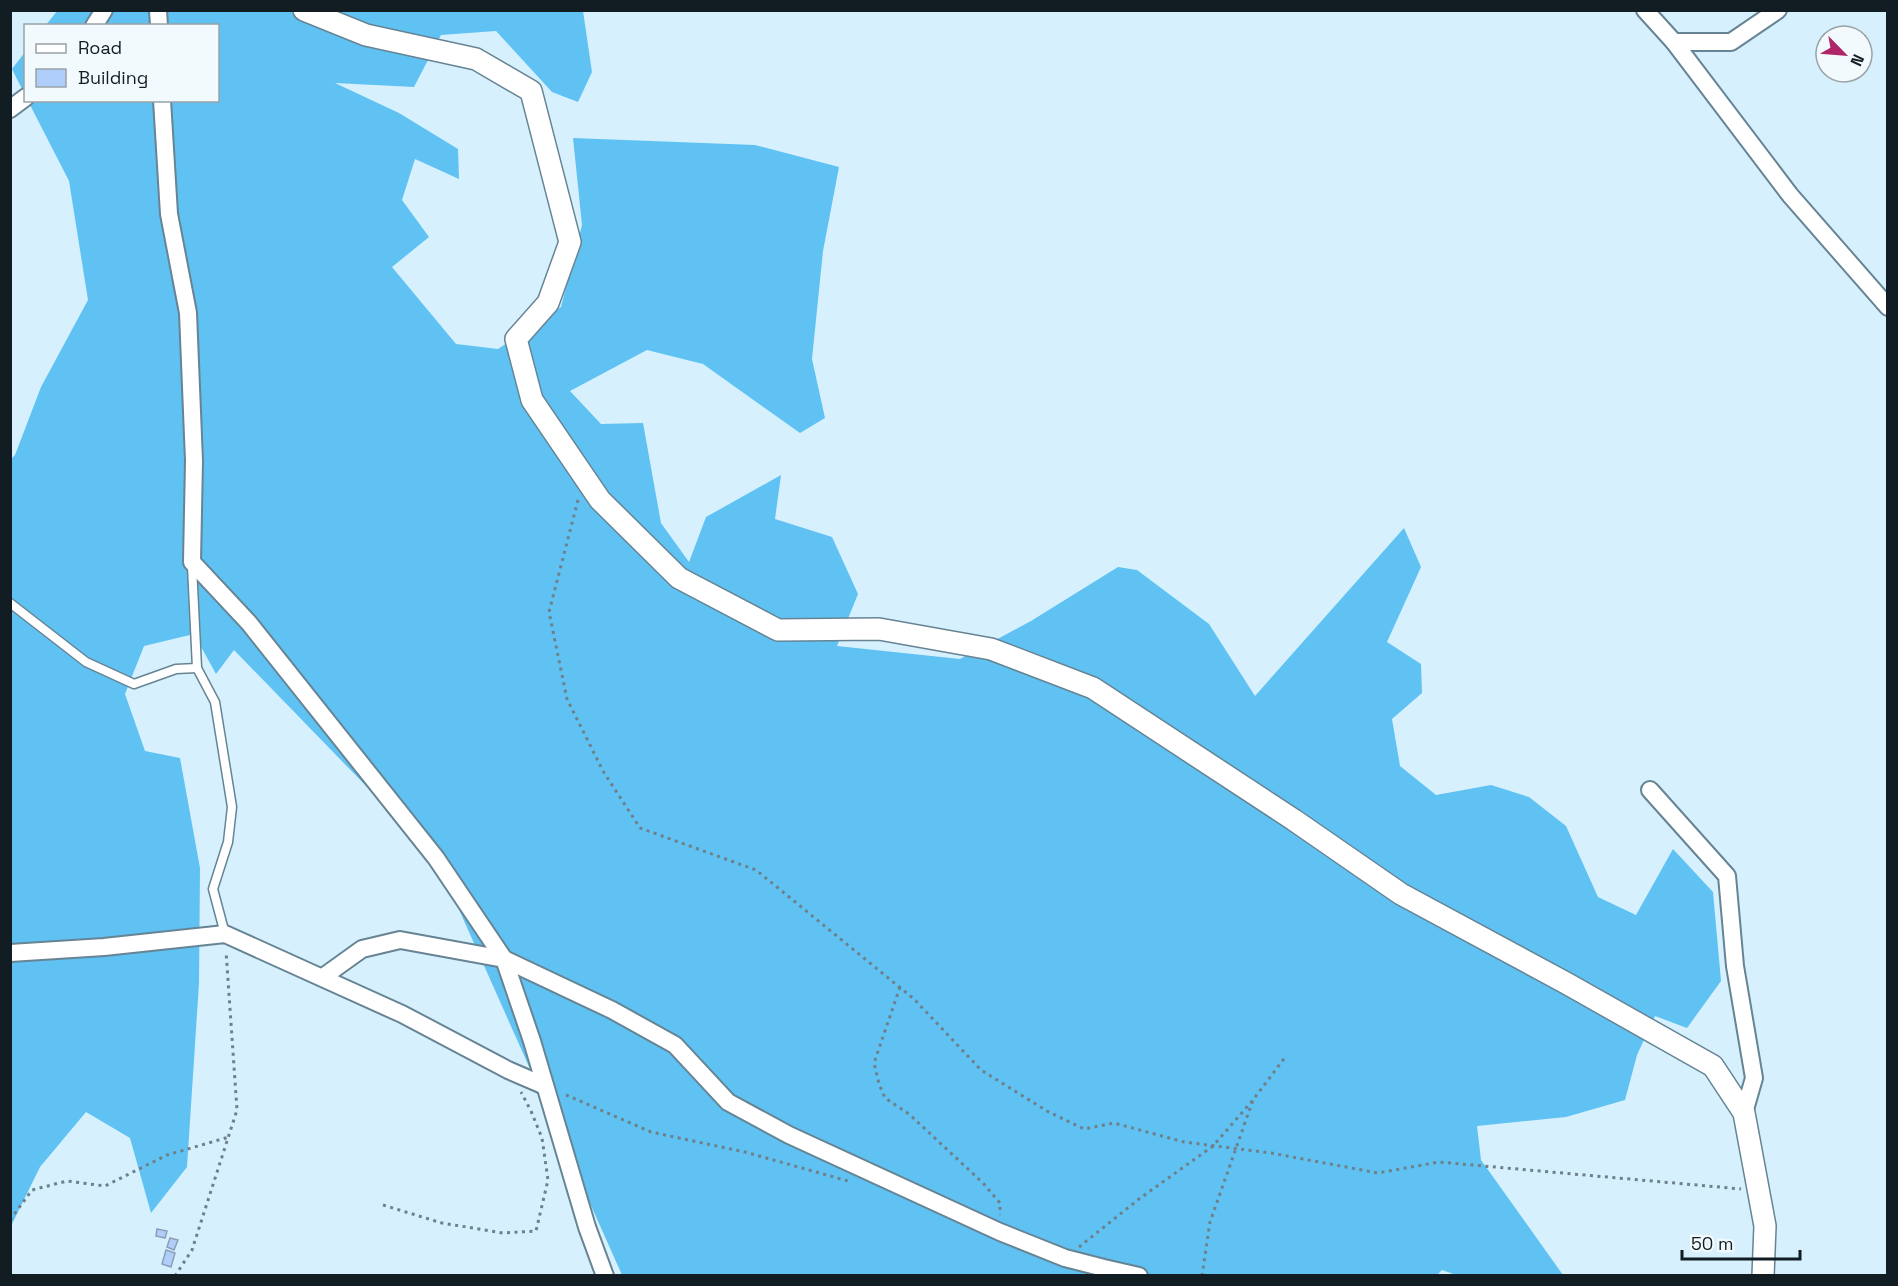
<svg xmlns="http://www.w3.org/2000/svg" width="1898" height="1286" font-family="'Space Grotesk',sans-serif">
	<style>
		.forest { fill: #5fc2f3 }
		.building { fill: #afcef9; stroke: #8d9fb8; stroke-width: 1.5 }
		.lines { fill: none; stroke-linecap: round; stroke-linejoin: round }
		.service-casing { stroke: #668494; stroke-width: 11 }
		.minor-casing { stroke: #668494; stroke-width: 20 }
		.tertiary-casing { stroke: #668494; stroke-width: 24 }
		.path { stroke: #6e808a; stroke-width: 3; stroke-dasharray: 3 4.5; stroke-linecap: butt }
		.service { stroke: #fff; stroke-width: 8 }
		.minor { stroke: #fff; stroke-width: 16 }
		.tertiary { stroke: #fff; stroke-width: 21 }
	</style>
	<rect width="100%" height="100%" fill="#d6f0fe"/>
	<g class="forest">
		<polygon points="57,11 583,11 592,72 578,102 552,92 496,31 441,35 414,87 335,83 399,113 458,149 459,179 415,159 402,200 429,237 392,267 456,344 498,349 561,307 582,225 573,138 755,145 839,167 823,251 812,359 825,418 800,433 703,364 647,350 570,391 601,424 643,423 661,523 689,562 706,517 781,475 775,519 832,537 858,594 837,646 960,659 1031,621 1118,567 1137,570 1209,624 1255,696 1404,528 1421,567 1387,642 1421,664 1422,693 1392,719 1400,766 1436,795 1491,785 1529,797 1566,826 1598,897 1636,915 1673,849 1713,892 1721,981 1687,1028 1655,1016 1637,1055 1625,1100 1566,1117 1477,1126 1481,1160 1563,1275 1459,1276 1442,1270 1436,1276 622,1275 436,858 234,650 216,674 194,634 144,646 125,694 145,751 180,758 200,868 199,983 187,1167 151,1213 130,1138 86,1112 40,1167 11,1226 11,459 15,455 41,387 88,300 69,181 28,101 218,100 218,26 46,25"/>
		<polygon points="25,52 25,95 12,69"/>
	</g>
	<g class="building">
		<polygon points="157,1229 167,1231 165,1238 156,1236"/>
		<polygon points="170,1238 178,1240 174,1250 167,1247"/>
		<polygon points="166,1250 175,1253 171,1267 162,1264"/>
	</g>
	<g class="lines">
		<defs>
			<g id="service">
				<polyline points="192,566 197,668"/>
				<polyline points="10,603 86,662 134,684 176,669 197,668 215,702 232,807 228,842 213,889 225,934"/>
			</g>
			<g id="minor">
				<polyline points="158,10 159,26"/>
				<polyline points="1645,10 1674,42 1790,195 1888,307"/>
				<polyline points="94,26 104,10"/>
				<polyline points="1674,42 1731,42 1778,10"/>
				<polyline points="162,100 169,214 188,313 194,461 192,562 249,623 436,858 504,959 532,1041 587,1227 605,1276"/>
				<polyline points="10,109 26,97"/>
				<polyline points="1650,790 1727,876 1735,966 1754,1078 1744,1113"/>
				<polyline points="10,953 104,947 225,934 402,1014 508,1070 545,1086"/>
				<polyline points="323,977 362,949 400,940 504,959 612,1010 675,1045 728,1102 789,1135 1000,1232 1065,1258 1104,1268 1139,1276"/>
			</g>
			<polyline id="tertiary" points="304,10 366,35 476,59 531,91 570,242 548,303 516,339 532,400 600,500 679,578 778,630 879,629 991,649 1093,688 1294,820 1401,894 1566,983 1713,1066 1744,1113 1765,1226 1763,1276"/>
		</defs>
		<use href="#service" class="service-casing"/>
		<use href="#minor" class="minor-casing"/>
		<use href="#tertiary" class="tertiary-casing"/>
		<g class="path">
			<polyline points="578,500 549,612 567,699 603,771 640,828 756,870 914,999 981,1070 1047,1111 1084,1129 1114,1123 1184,1142 1271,1153 1378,1173 1439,1162 1741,1189"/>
			<polyline points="900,987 874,1063 879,1084 885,1098 909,1114 983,1183 1000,1203 1000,1215"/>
			<polyline points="566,1095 651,1132 745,1152 848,1181"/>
			<polyline points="383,1205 442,1223 503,1233 536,1231 548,1180 542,1138 531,1111 521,1092"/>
			<polyline points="10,1220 32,1190 67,1181 105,1186 167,1155 229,1137"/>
			<polyline points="1079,1247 1139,1199 1213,1146 1253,1100"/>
			<polyline points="175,1276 192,1250 237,1110 226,951"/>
			<polyline points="1202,1276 1210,1222 1253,1100 1286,1056"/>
		</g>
		<use href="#service" class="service"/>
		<use href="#minor" class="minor"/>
		<use href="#tertiary" class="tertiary"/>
	</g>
	<rect width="1898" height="1286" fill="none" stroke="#111d23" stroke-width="24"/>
	<rect x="24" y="24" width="195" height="78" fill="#f3fafd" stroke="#99a2a6" stroke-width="1.5"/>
	<rect x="36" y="44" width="30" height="9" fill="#ffffff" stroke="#99a2a6" stroke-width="1.5"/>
	<text x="78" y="54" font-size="18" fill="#111d23">Road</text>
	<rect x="36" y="69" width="30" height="18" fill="#afcef9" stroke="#99a2a6" stroke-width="1.5"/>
	<text x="78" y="84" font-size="18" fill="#111d23">Building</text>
	<g transform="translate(1844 54) rotate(115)"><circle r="28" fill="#f3fafd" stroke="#99a2a6" stroke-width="1.5"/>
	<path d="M0-4.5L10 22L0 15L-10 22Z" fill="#ae2668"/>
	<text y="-9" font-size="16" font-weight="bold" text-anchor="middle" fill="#111d23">N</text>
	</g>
	<path d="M1682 1250v9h118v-9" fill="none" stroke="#111d23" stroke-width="3"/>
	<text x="1691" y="1250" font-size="18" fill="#111d23" stroke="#f3fafd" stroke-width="4.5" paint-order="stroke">50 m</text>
</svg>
